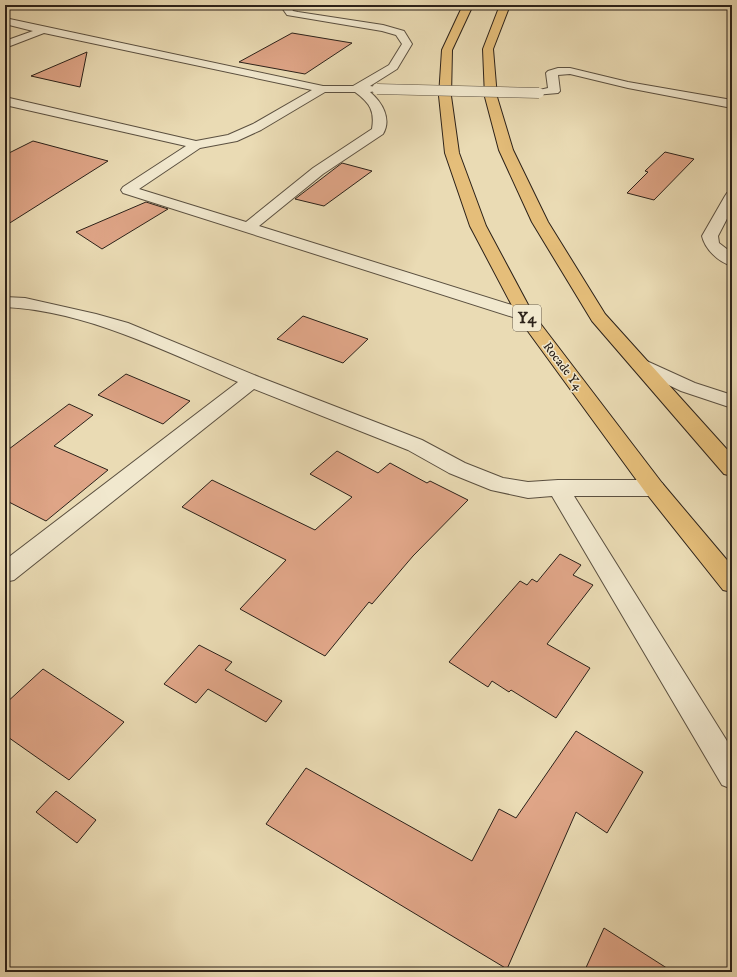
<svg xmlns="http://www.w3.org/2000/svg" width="737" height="977" font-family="'IM FELL DW Pica',serif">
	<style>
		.building { fill: #dfa587; stroke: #2b2119 }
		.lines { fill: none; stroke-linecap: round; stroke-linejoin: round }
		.street-casing { stroke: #5b5040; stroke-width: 2 }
		.highway-casing { stroke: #2b2119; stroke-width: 2 }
		.street { fill: #f1e8ce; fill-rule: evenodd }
		.highway { fill: #e5be7a; fill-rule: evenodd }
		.street-bridge-casing { stroke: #5b5040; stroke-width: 11; stroke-linecap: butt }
		.street-bridge { stroke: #f1e8ce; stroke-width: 10 }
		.labels { text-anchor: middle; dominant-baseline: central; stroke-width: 3; stroke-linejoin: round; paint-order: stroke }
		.far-street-label { font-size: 13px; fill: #2b2119; stroke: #f1e8ce }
		.shield { fill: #f1e8ce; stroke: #665d4f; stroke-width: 1 }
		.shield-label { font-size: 15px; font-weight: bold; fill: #2b2119 }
	</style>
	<rect width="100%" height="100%" fill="#eadbb4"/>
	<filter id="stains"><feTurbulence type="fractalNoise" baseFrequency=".005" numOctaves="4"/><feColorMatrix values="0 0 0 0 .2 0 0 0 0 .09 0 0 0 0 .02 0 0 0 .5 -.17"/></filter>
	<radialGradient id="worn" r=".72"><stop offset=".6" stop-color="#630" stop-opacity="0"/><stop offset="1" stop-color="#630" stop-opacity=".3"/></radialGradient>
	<g class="building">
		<polygon points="292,33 352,43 305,74 239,62"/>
		<polygon points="87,52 80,87 31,76"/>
		<polygon points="33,141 108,161 5,226 5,155"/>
		<polygon points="665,152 694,159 654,200 627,193 648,172 645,171"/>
		<polygon points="342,163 372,171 324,206 295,199"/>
		<polygon points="146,202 168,209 102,249 76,232"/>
		<polygon points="303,316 368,339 343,363 277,339"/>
		<polygon points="126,374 190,401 163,424 98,395"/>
		<polygon points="69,404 93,415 54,446 108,470 46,521 5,500 5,452"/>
		<polygon points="337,451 378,473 390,463 427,483 430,481 468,500 413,556 372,604 369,602 325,656 240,609 286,560 182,507 212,480 315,530 352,497 310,474"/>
		<polygon points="560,554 581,565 573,575 593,585 547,644 590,668 556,718 511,690 509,692 492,681 488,687 449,662 520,581 527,585 532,579 537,582"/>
		<polygon points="199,645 232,662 225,670 282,701 266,722 208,689 196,703 164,684"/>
		<polygon points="43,669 124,722 69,780 5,735 5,704"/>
		<polygon points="576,731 643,772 607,833 576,812 507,969 266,824 306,768 472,861 499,809 516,818"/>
		<polygon points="56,791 96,820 77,843 36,812"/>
		<polygon points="604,928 673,972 584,972"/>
	</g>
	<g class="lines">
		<defs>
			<g id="street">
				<path d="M 280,5 L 290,5 L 293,11 L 298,12 L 383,25 L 404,31 L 412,44 L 397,69 L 370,86 L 376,87 L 378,89 L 376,91 L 370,92 C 382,102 392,119 383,134 L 323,174 L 259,226 L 531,311 L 534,315 L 531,319 L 525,320 L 519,319 L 123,193 L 121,190 L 123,187 L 186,146 L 5,105 L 5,97 L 196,141 L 228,135 L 253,124 L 312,90 L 44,33 L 5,48 L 5,41 L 33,31 L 5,24 L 5,18 L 323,86 L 353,86 L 389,65 L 402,44 L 396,35 L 382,31 L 287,15 ZM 325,92 L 355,92 C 370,103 375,111 372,129 L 313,168 L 246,222 L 139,189 L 200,148 L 237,141 L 261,130 Z"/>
				<polygon points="558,68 570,68 628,82 732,100 732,108 628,88 570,74 558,75 560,91 558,93 535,95 533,93 535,91 548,88 546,73 548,71"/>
				<path d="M 732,192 L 732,209 L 718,236 L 719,243 L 732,253 L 732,266 C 718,262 705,249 702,236 L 725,196 L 727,193 Z"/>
				<path d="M 5,297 L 25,298 L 96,314 L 128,323 L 259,377 L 422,440 L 465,463 L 503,478 L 528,482 L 558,480 L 654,480 L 662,483 L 665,488 L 662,493 L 654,496 L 574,496 L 732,749 L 732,789 L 722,785 L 552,496 L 528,498 L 491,490 L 449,473 L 408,450 L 254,389 L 14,580 L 5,582 L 5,560 L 238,382 C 164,351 87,311 5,307 Z"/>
				<polygon points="640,358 695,383 732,395 732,408 681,391 633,368 631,364 633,360"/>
			</g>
			<g id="highway">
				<polygon points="463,5 473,5 452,50 451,96 459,153 486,226 533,314 662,483 732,566 732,592 723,590 646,493 519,319 470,226 445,153 439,96 442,50"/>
				<polygon points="500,5 510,5 493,49 497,97 513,150 548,222 605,314 732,455 732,476 724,474 592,321 532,222 499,150 485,97 483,49"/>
			</g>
		</defs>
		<use href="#street" class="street-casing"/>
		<use href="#highway" class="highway-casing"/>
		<use href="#street" class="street"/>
		<use href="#highway" class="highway"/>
		<defs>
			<polyline id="street-bridge" points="377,89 539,93"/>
		</defs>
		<use href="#street-bridge" class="street-bridge-casing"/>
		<use href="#street-bridge" class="street-bridge"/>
	</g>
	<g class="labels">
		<g class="far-street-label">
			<text transform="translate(563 366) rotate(53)">Rocade Y4</text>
		</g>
		<rect class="shield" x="513" y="305" width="28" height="26" rx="3"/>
		<g class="shield-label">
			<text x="527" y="318">Y4</text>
		</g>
	</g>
	<rect width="737" height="977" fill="none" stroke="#eadbb4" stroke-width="20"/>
	<rect x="6" y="6" width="725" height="965" fill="none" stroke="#2b2119" stroke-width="2"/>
	<rect x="10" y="10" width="717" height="957" fill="none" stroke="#2b2119"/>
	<rect width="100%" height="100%" filter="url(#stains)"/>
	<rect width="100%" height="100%" fill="url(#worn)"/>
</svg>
